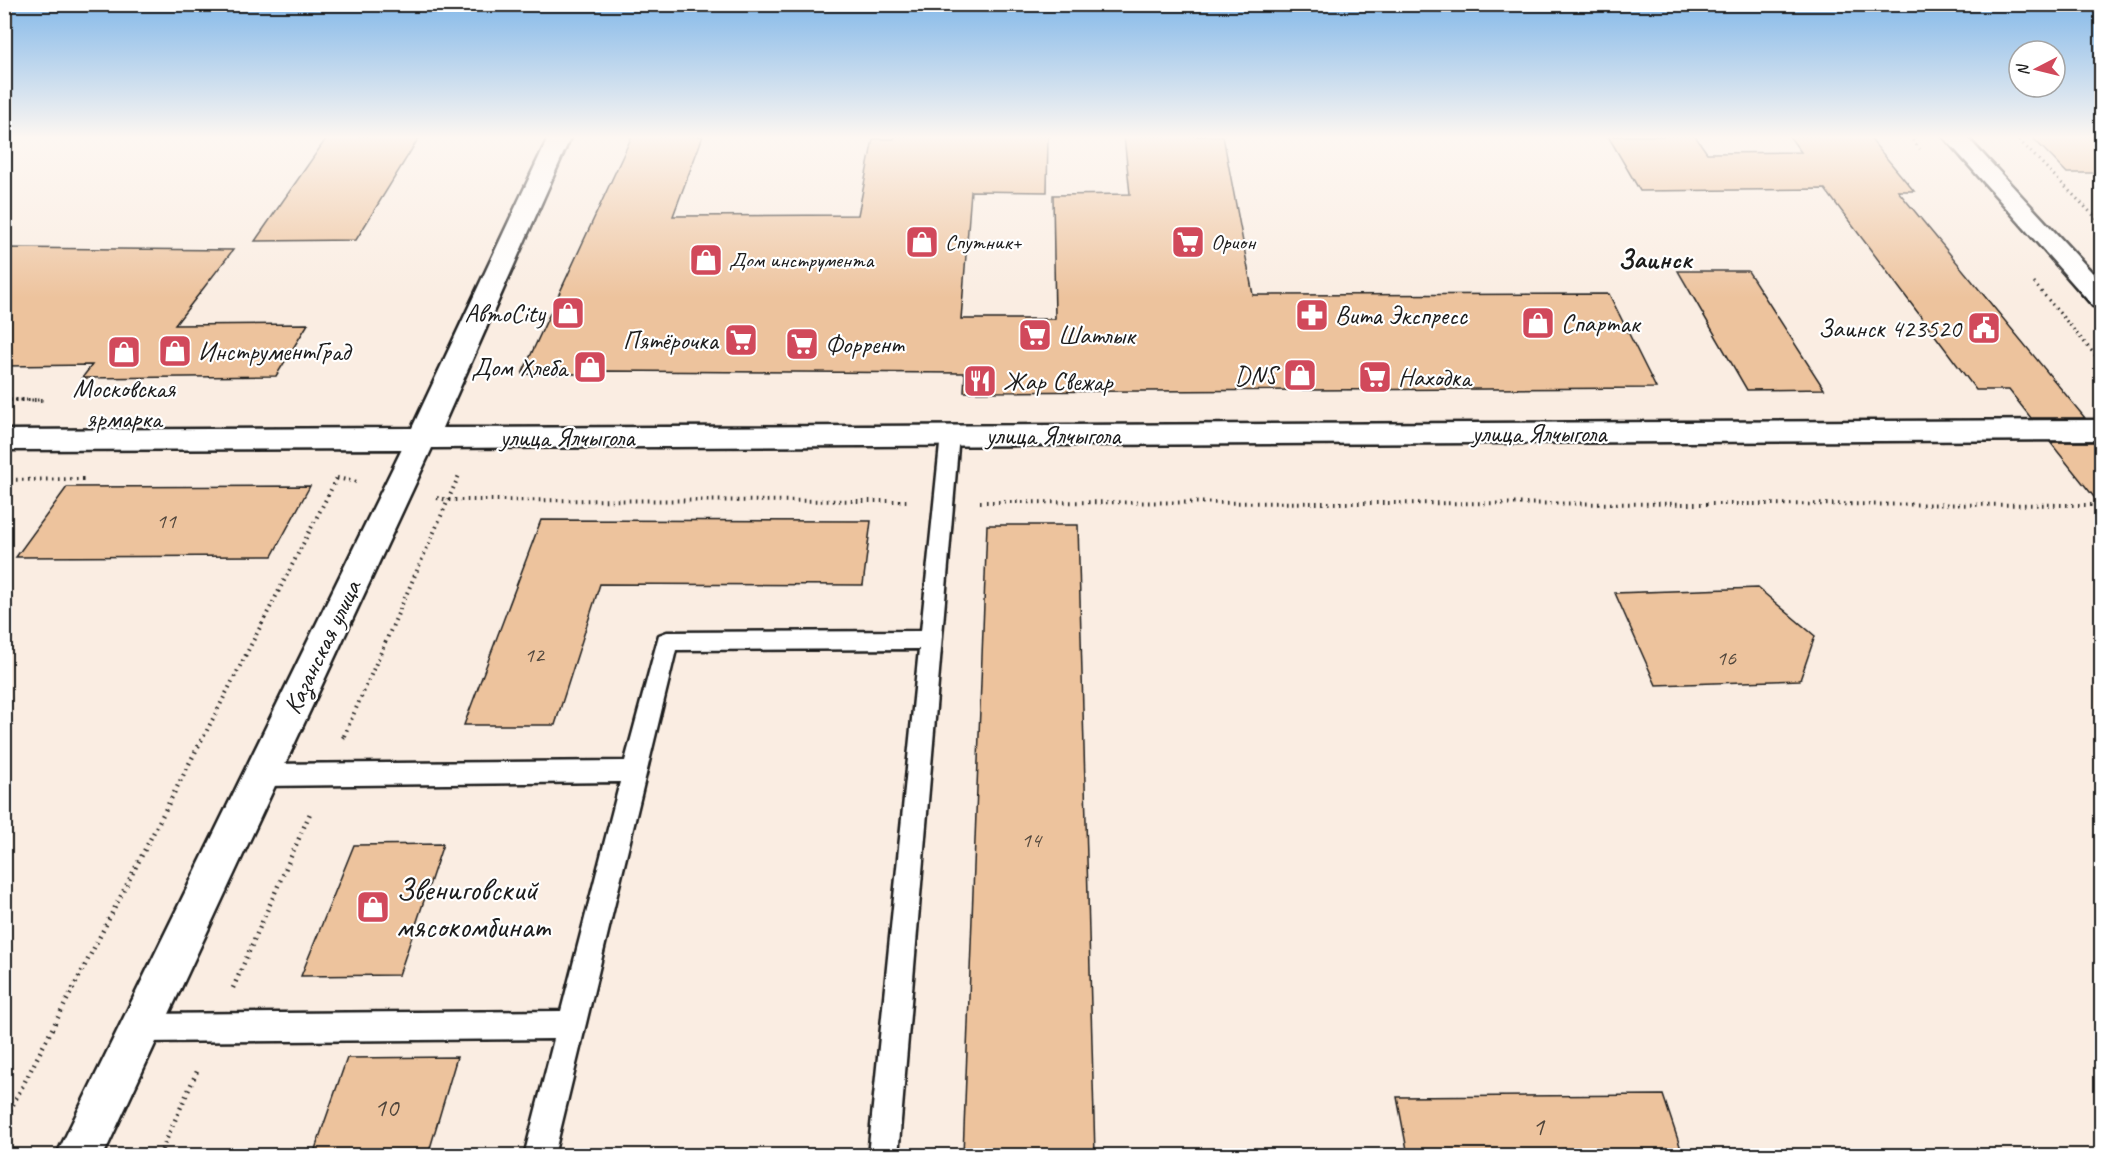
<svg xmlns="http://www.w3.org/2000/svg" width="2106" height="1160" font-family="Caveat,sans-serif">
	<style>
		.building { fill: #edc39d; stroke: #1c1c1c; stroke-width: 1.5 }
		.lines { fill: none; stroke-linecap: round; stroke-linejoin: round }
		.service-casing { stroke: #1c1c1c; stroke-width: 5 }
		.minor-casing { stroke: #1c1c1c; stroke-width: 5 }
		.secondary-casing { stroke: #1c1c1c; stroke-width: 5 }
		.path-far2 { stroke: #1c1c1c; stroke-width: 3; stroke-dasharray: 1.5 4; stroke-linecap: butt }
		.path-far1 { stroke: #1c1c1c; stroke-width: 4; stroke-dasharray: 1.5 4.5; stroke-linecap: butt }
		.path { stroke: #1c1c1c; stroke-width: 4.5; stroke-dasharray: 1.5 5; stroke-linecap: butt }
		.service { fill: #fff; fill-rule: evenodd }
		.minor { fill: #fff; fill-rule: evenodd }
		.secondary { fill: #fff; fill-rule: evenodd }
		.labels { text-anchor: middle; dominant-baseline: central; stroke-width: 4.5; stroke-linejoin: round; paint-order: stroke }
		.far-poi-label { font-size: 22px; fill: #1c1c1c; stroke: #fff; text-anchor: start }
		.number-label { font-size: 22px; fill: #50463c }
		.poi-label { font-size: 26px; fill: #1c1c1c; stroke: #fff; text-anchor: start }
		.street-label { font-size: 26px; fill: #1c1c1c; stroke: #fff }
		.far-district-label { font-size: 27px; font-weight: bold; fill: #1c1c1c; stroke: #fff }
		.near-number-label { font-size: 27px; fill: #50463c }
		.near-poi-label { font-size: 32px; fill: #1c1c1c; stroke: #fff; text-anchor: start }
	</style>
	<rect width="100%" height="100%" fill="#faede2"/>
	<filter id="ink" filterUnits="userSpaceOnUse"><feTurbulence type="fractalNoise" baseFrequency=".0167" numOctaves="2"/><feDisplacementMap in="SourceGraphic" scale="12" xChannelSelector="R" yChannelSelector="G"/><feConvolveMatrix kernelMatrix="1 2 1 2 8 2 1 2 1" color-interpolation-filters="sRGB"/></filter>
	<g filter="url(#ink)">
		<g class="building">
			<polygon points="328,136 420,136 356,240 255,241"/>
			<polygon points="632,136 703,136 673,216 858,215 873,139 894,139 895,136 1048,136 1047,192 971,191 961,319 1055,319 1053,195 1130,194 1124,136 1223,136 1253,295 1609,294 1656,388 964,392 965,373 600,371 599,374 522,374"/>
			<polygon points="1608,136 1695,136 1707,153 1801,152 1789,136 1868,136 1914,191 1898,191 2085,418 2031,418 2009,390 1976,390 1825,189 1640,191"/>
			<polygon points="2031,136 2102,136 2102,173 2067,173"/>
			<polygon points="4,248 233,250 175,325 308,324 276,376 82,378 92,365 4,366"/>
			<polygon points="1678,271 1748,271 1824,389 1747,390"/>
			<polygon points="2050,442 2102,442 2102,507"/>
			<polygon points="310,486 272,556 16,557 67,487"/>
			<polygon points="541,520 871,521 863,585 600,584 555,725 464,725"/>
			<polygon points="987,525 1078,525 1095,1155 963,1155"/>
			<polygon points="1758,588 1815,636 1800,680 1656,685 1615,593"/>
			<polygon points="443,844 399,975 301,976 354,845"/>
			<polygon points="457,1057 428,1155 313,1155 347,1058"/>
			<polygon points="1663,1095 1683,1155 1408,1155 1397,1097"/>
		</g>
		<g class="lines">
			<defs>
				<polygon id="service" points="950,428 957,430 959,435 898,1156 868,1156 919,649 676,650 554,1156 524,1156 554,1039 140,1042 130,1038 126,1028 130,1018 140,1014 561,1011 620,782 261,786 253,782 249,775 253,768 261,764 625,761 659,635 667,632 921,631 941,435 943,430"/>
				<polygon id="minor" points="549,136 571,136 442,428 2102,420 2102,440 432,448 103,1156 56,1156 402,449 4,450 4,430 412,428"/>
				<polygon id="secondary" points="1943,136 1966,136 2102,283 2102,308 2093,306"/>
			</defs>
			<use href="#service" class="service-casing"/>
			<use href="#minor" class="minor-casing"/>
			<use href="#secondary" class="secondary-casing"/>
			<g class="path-far2">
				<polyline points="1909,136 1920,149"/>
				<polyline points="2015,136 2102,224"/>
				<polyline points="2034,283 2102,363"/>
				<polyline points="4,400 43,400"/>
			</g>
			<g class="path-far1">
				<polyline points="4,400 43,400"/>
				<polyline points="337,478 357,482"/>
				<polyline points="4,480 87,479"/>
				<polyline points="437,498 448,500 907,501"/>
				<polyline points="980,502 2102,505"/>
				<polyline points="204,736 338,476"/>
				<polyline points="344,736 460,473"/>
			</g>
			<g class="path">
				<polyline points="343,738 345,735"/>
				<polyline points="233,988 311,811"/>
				<polyline points="4,1122 204,735"/>
				<polyline points="159,1156 198,1069"/>
			</g>
			<use href="#service" class="service"/>
			<use href="#minor" class="minor"/>
			<use href="#secondary" class="secondary"/>
		</g>
	</g>
	<linearGradient id="sky" x2="0" y2="1"><stop stop-color="#85b9e9"/><stop offset="0.46" stop-color="#fdf7f2"/><stop offset="1" stop-color="#fdf7f2" stop-opacity="0"/></linearGradient>
	<rect width="2106" height="298" fill="url(#sky)"/>
	<defs>
		<symbol id="shop-square" viewBox="-11 -11 22 22"><rect x="-9" y="-9" width="18" height="18" rx="4" fill="#d1495b" stroke="#fff"/><path d="M-5-2.5h2.3a2.7 3.5 0 0 1 5.4 0H5L5.5 6h-11ZM-1.5-2.5h3a1.5 2.3 0 0 0-3 0Z" fill="#fff"/></symbol>
		<symbol id="supermarket-square" viewBox="-11 -11 22 22"><rect x="-9" y="-9" width="18" height="18" rx="4" fill="#d1495b" stroke="#fff"/><path d="M-6-5.5h2.5l.6 2H6L4.5 2H-2.5L-4.4-4H-6ZM-1.5 3.2a1.3 1.3 0 1 0 .1 0ZM3 3.2a1.3 1.3 0 1 0 .1 0Z" fill="#fff"/></symbol>
		<symbol id="pharmacy-square" viewBox="-11 -11 22 22"><rect x="-9" y="-9" width="18" height="18" rx="4" fill="#d1495b" stroke="#fff"/><path d="M-2-6h4v4h4v4h-4v4h-4v-4h-4v-4h4Z" fill="#fff"/></symbol>
		<symbol id="civic-square" viewBox="-11 -11 22 22"><rect x="-9" y="-9" width="18" height="18" rx="4" fill="#d1495b" stroke="#fff"/><path d="M-.6-6.5H3V-4.5H.6V-3L4-1V1h2V6H-6V1h2V-1L-.6-3ZM-1.2 2.5V6h2.4V2.5Z" fill="#fff"/></symbol>
		<symbol id="restaurant-square" viewBox="-11 -11 22 22"><rect x="-9" y="-9" width="18" height="18" rx="4" fill="#d1495b" stroke="#fff"/><path d="M-5-6h1v4h1v-4h1v4h1v-4h1v5L-1.5 .5V6h-2V.5L-5-1ZM5-6V6H3V1.5H1.5Q1.5-4 5-6Z" fill="#fff"/></symbol>
	</defs>
	<g fill-rule="evenodd">
		<use href="#shop-square" x="903" y="223" width="38" height="38"/>
		<use href="#supermarket-square" x="1169" y="223" width="38" height="38"/>
		<use href="#shop-square" x="687" y="241" width="38" height="38"/>
		<use href="#shop-square" x="549" y="294" width="38" height="38"/>
		<use href="#pharmacy-square" x="1293" y="296" width="38" height="38"/>
		<use href="#shop-square" x="1519" y="304" width="38" height="38"/>
		<use href="#civic-square" x="1965" y="309" width="38" height="38"/>
		<use href="#supermarket-square" x="1016" y="316" width="38" height="38"/>
		<use href="#supermarket-square" x="722" y="321" width="38" height="38"/>
		<use href="#supermarket-square" x="783" y="325" width="38" height="38"/>
		<use href="#shop-square" x="156" y="332" width="38" height="38"/>
		<use href="#shop-square" x="105" y="333" width="38" height="38"/>
		<use href="#shop-square" x="571" y="348" width="38" height="38"/>
		<use href="#shop-square" x="1281" y="356" width="38" height="38"/>
		<use href="#supermarket-square" x="1356" y="358" width="38" height="38"/>
		<use href="#restaurant-square" x="961" y="362" width="38" height="38"/>
		<use href="#shop-square" x="354" y="888" width="38" height="38"/>
	</g>
	<g class="labels">
		<g class="far-poi-label">
			<text x="945" y="242">Спутник+</text>
			<text x="1211" y="242">Орион</text>
			<text x="729" y="260">Дом инструмента</text>
		</g>
		<g class="number-label">
			<text x="166" y="521">11</text>
			<text x="534" y="655">12</text>
			<text x="1726" y="658">16</text>
			<text x="1031" y="840">14</text>
		</g>
		<g class="poi-label">
			<text x="545" y="313" text-anchor="end">АвтоCity</text>
			<text x="1335" y="315">Вита Экспресс</text>
			<text x="1561" y="323">Спартак</text>
			<text x="1961" y="328" text-anchor="end">Заинск 423520</text>
			<text x="1058" y="335">Шатлык</text>
			<text x="718" y="340" text-anchor="end">Пятёрочка</text>
			<text x="825" y="344">Форрент</text>
			<text x="198" y="351">ИнструментГрад</text>
			<text x="567" y="367" text-anchor="end">Дом Хлеба</text>
			<text x="1277" y="375" text-anchor="end">DNS</text>
			<text x="1398" y="377">Находка</text>
			<text x="1003" y="381">Жар Свежар</text>
			<text x="124" y="388" text-anchor="middle">Московская<tspan x="124" dy="30">ярмарка</tspan></text>
		</g>
		<g class="street-label">
			<text x="1539" y="433">улица Ялчыгола</text>
			<text x="1053" y="435">улица Ялчыгола</text>
			<text x="567" y="437">улица Ялчыгола</text>
			<text transform="translate(322 647) rotate(-64)">Казанская улица</text>
		</g>
		<g class="far-district-label">
			<text x="1655" y="259">Заинск</text>
		</g>
		<g class="near-number-label">
			<text x="386" y="1107">10</text>
			<text x="1538" y="1126">1</text>
		</g>
		<g class="near-poi-label">
			<text x="396" y="889">Звениговский<tspan x="396" dy="37">мясокомбинат</tspan></text>
		</g>
	</g>
	<rect width="2106" height="1160" fill="none" stroke="#fff" stroke-width="24"/>
	<rect x="12" y="12" width="2082" height="1136" fill="none" stroke="#1c1c1c" stroke-width="2" filter="url(#ink)"/>
	<g transform="translate(2037 69) rotate(263)"><circle r="28" fill="#ffffff" stroke="#a4a4a4" stroke-width="1.5"/>
	<path d="M0-4.5L10 22L0 15L-10 22Z" fill="#d1495b"/>
	<text y="-9" font-size="16" font-weight="bold" text-anchor="middle" fill="#1c1c1c">N</text>
	</g>
</svg>
